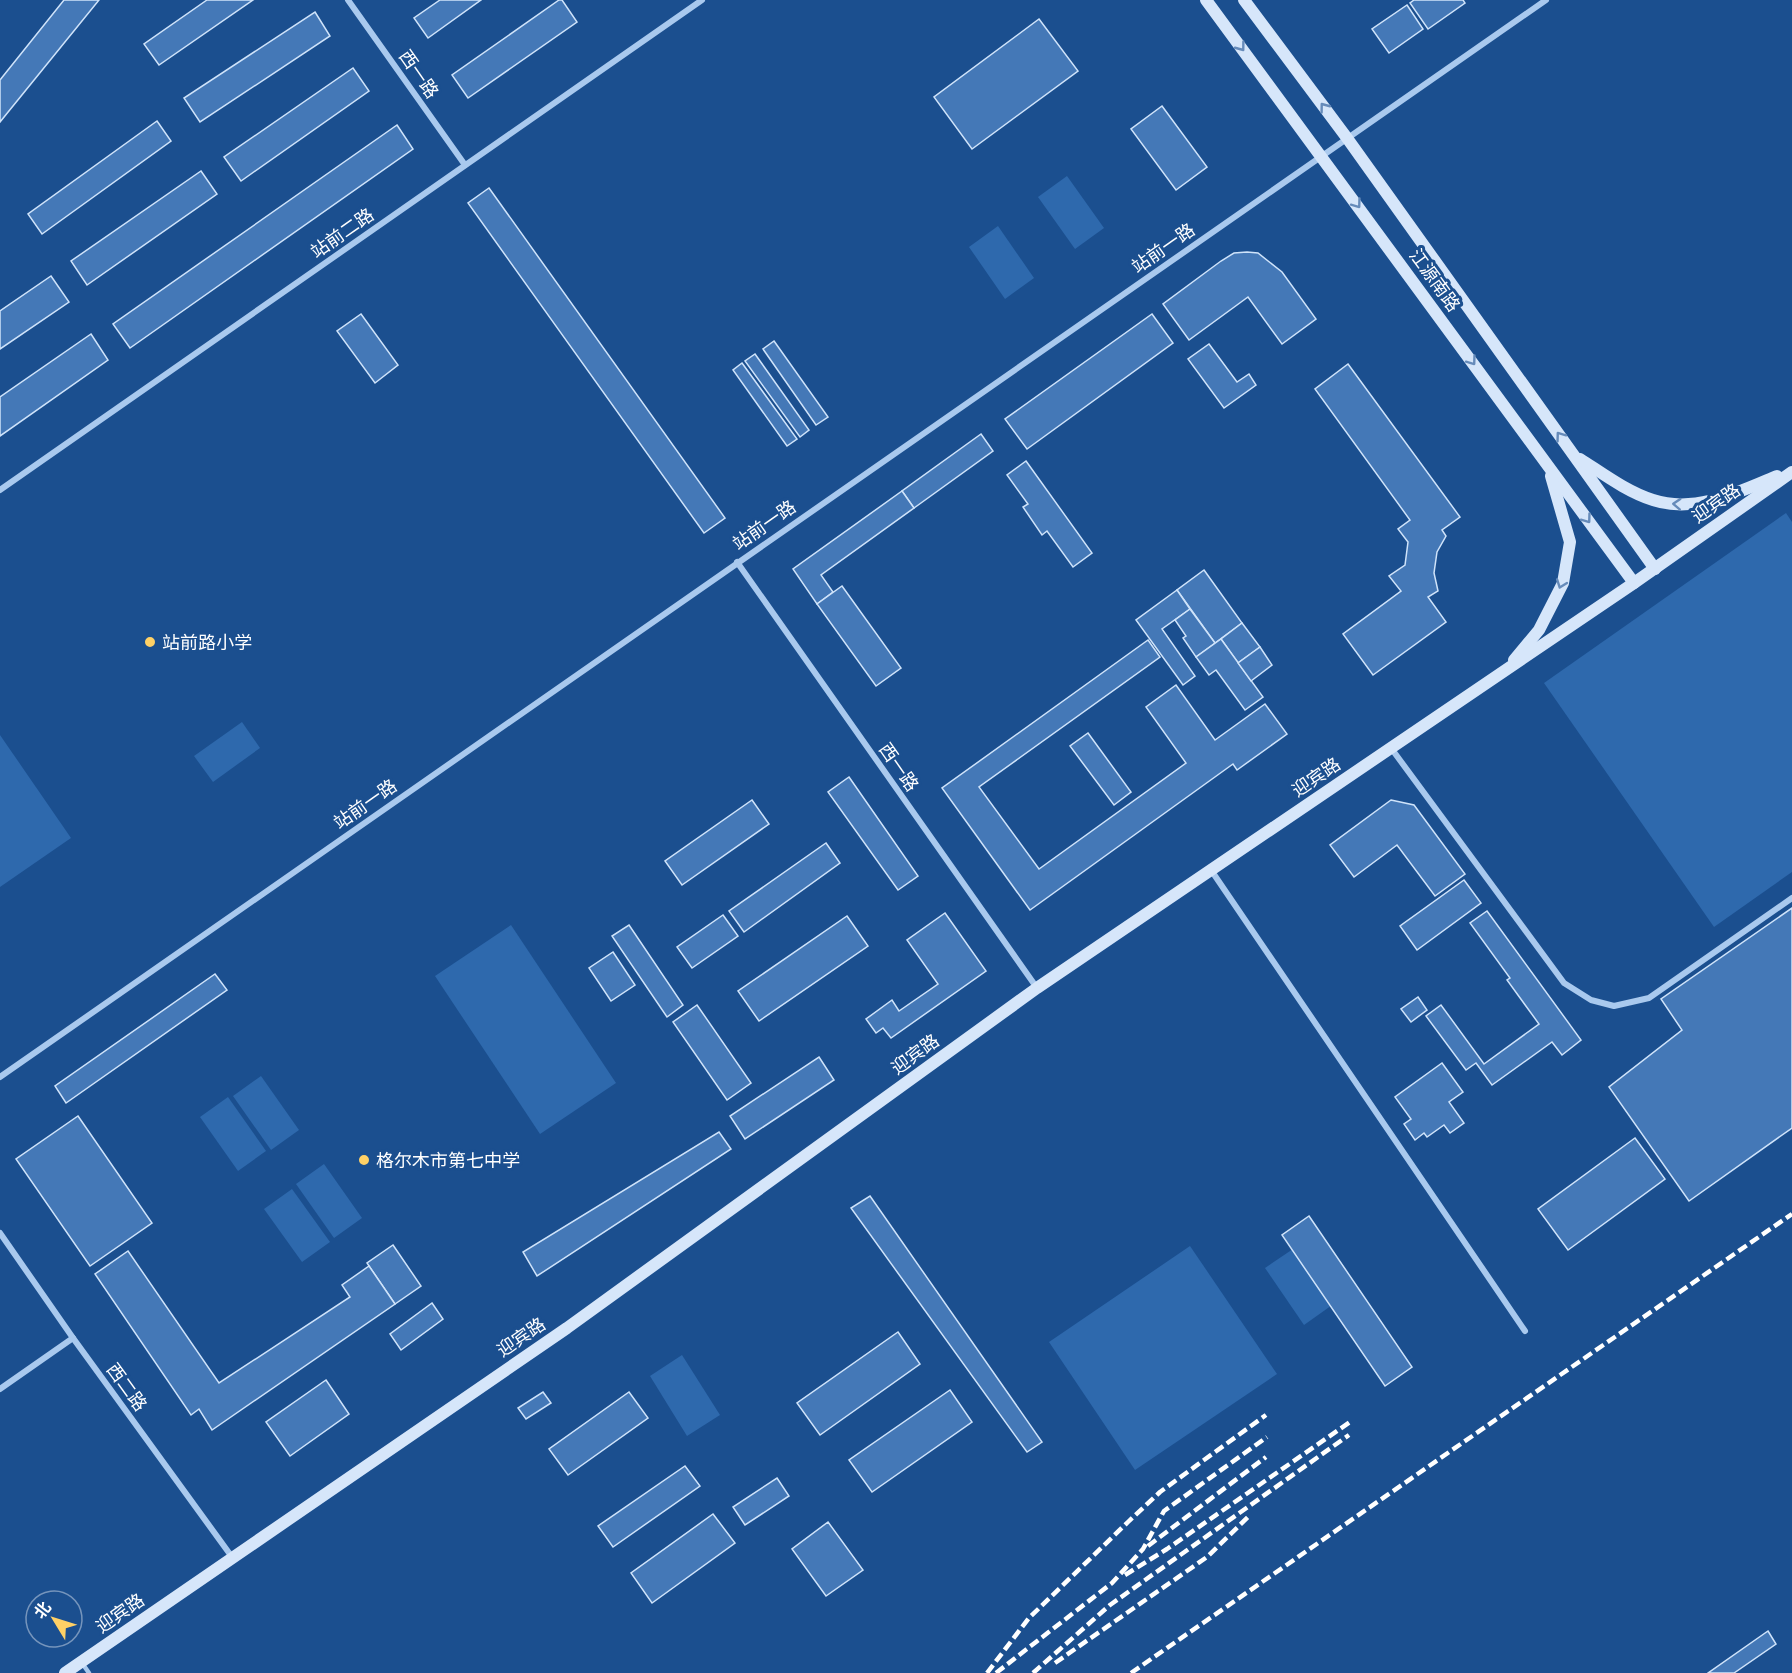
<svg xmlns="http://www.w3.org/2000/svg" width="1792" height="1673" font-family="Poppins,'Noto Sans SC',sans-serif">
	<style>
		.green { fill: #2e69ad }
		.building { fill: #4478b7; stroke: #cfe3fa; stroke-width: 1.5 }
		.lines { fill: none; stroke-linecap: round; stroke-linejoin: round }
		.lane { stroke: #a9c9ee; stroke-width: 4.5 }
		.street { stroke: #a9c9ee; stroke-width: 6 }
		.secondary { stroke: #d6e6fa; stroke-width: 12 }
		.rail { stroke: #fff; stroke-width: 4.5; stroke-dasharray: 10 4.5; stroke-linecap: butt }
		.oneway { stroke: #668bba }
		.poi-dot { fill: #ffd166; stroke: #1b4f8f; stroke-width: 2 }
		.labels { text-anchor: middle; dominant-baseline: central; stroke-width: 6; stroke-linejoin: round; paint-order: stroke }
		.street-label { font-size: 18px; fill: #fff; stroke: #1b4f8f }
		.poi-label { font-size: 18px; fill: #fff; stroke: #1b4f8f; text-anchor: start }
	</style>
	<rect width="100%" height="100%" fill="#1b4f8f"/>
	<g class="green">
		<polygon points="1067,176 1104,228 1075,249 1038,197"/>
		<polygon points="998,226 1034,278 1005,299 969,247"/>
		<polygon points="1786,513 1792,522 1792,872 1714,927 1544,683"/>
		<polygon points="242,722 260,748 213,782 194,756"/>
		<polygon points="0,735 71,838 0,887"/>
		<polygon points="511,925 616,1083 540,1134 435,976"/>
		<polygon points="261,1076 299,1130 271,1150 233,1096"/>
		<polygon points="228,1097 266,1151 238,1171 200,1117"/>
		<polygon points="324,1164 362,1218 334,1238 296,1184"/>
		<polygon points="292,1189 330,1242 302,1262 264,1209"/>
		<polygon points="1190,1246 1277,1374 1135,1470 1049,1342"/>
		<polygon points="1296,1247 1335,1303 1304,1325 1265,1268"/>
		<polygon points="682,1355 720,1415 687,1436 650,1376"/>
	</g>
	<g class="building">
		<polygon points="64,0 99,0 0,122 0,80"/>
		<polygon points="207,0 253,0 159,65 144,44"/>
		<polygon points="440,0 481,0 428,38 414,18"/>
		<polygon points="559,0 562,0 577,22 468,98 452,75"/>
		<polygon points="1414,0 1463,0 1465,3 1428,29 1410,3"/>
		<polygon points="1407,5 1423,29 1389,53 1372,29"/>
		<polygon points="315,12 330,36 200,122 184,98"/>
		<polygon points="1039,19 1078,71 972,149 934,97"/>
		<polygon points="353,68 369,91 241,181 224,157"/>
		<polygon points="1162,106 1207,167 1176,190 1131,129"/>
		<polygon points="157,121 171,141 42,234 28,214"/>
		<polygon points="397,125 413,149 130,348 113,324"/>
		<polygon points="201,171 217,194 87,285 71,261"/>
		<polygon points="489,188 725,518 704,533 468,203"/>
		<polygon points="1247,252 1258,253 1282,272 1316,319 1282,344 1248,297 1189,340 1163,304 1221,261 1234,253"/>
		<polygon points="51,276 69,302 0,349 0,311"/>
		<polygon points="361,314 398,365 375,383 337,331"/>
		<polygon points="1152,314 1173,343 1027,449 1005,419"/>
		<polygon points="91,334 108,360 0,436 0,397"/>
		<polygon points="774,341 828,417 816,425 763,349"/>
		<polygon points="1209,344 1237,382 1249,374 1256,385 1224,408 1188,359"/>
		<polygon points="755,354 809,430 800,437 745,361"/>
		<polygon points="742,363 797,439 787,446 733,370"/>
		<polygon points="1348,364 1460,517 1442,530 1446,536 1437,552 1434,573 1438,591 1428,597 1446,622 1373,675 1343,634 1401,591 1389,576 1405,565 1408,542 1398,529 1410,520 1315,389"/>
		<polygon points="981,434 993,451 914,508 902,491"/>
		<polygon points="1026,461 1092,553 1073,567 1047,531 1042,535 1023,507 1028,504 1007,475"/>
		<polygon points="902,491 914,508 821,575 833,592 817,604 793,569"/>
		<polygon points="1204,570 1242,623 1215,643 1177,590"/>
		<polygon points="842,586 901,668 876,686 817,604"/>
		<polygon points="1177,590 1190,609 1162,629 1195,676 1183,685 1136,620"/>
		<polygon points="1190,609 1215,643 1196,657 1183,638 1186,636 1175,620"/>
		<polygon points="1242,623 1260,647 1238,663 1221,639"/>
		<polygon points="1221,639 1263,697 1245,710 1216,670 1209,675 1196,657"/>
		<polygon points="1148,640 1160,657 979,787 1039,869 1186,763 1146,707 1176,685 1215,740 1265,704 1287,734 1237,770 1233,764 1030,910 942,788"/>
		<polygon points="1260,647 1272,665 1251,681 1238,663"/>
		<polygon points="1088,733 1131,792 1114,805 1070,746"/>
		<polygon points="849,777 918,876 898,890 828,792"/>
		<polygon points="752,800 769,824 682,885 665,861"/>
		<polygon points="1391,800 1414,805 1465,874 1435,896 1397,845 1354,877 1330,845"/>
		<polygon points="826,843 840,863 744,932 729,911"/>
		<polygon points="1464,880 1481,903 1417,950 1400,926"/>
		<polygon points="1792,908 1792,1128 1689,1201 1609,1087 1682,1030 1661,999"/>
		<polygon points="1487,911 1581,1040 1562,1055 1552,1042 1492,1085 1476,1063 1466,1070 1426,1016 1441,1005 1484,1064 1539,1024 1507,980 1510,978 1470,923"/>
		<polygon points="945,913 986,971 891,1038 883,1028 876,1033 866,1019 892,1000 899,1011 938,984 907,940"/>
		<polygon points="723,915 738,936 692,968 677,947"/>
		<polygon points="847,916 868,946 759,1021 738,991"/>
		<polygon points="629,925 683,1005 667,1017 612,936"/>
		<polygon points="613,952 635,985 611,1001 589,968"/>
		<polygon points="215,974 227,990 66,1103 55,1086"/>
		<polygon points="1418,997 1427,1010 1411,1022 1401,1009"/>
		<polygon points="697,1005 751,1083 727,1100 673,1022"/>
		<polygon points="819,1057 834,1080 745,1139 730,1116"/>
		<polygon points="1442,1063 1463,1092 1449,1102 1464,1123 1450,1133 1444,1125 1427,1137 1424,1133 1415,1140 1404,1124 1411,1119 1395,1097"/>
		<polygon points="78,1116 152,1223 90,1266 16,1159"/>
		<polygon points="719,1132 731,1149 537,1276 523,1252"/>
		<polygon points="1635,1138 1665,1179 1568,1250 1538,1209"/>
		<polygon points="870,1196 1042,1442 1027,1452 851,1208"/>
		<polygon points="1309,1216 1412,1367 1385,1386 1282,1235"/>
		<polygon points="393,1245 421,1286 395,1304 367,1263"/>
		<polygon points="128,1251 219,1383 350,1297 342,1285 369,1266 395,1304 212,1430 199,1409 191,1415 95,1274"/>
		<polygon points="432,1303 443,1319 401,1350 390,1334"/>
		<polygon points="898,1332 920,1364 820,1435 797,1403"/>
		<polygon points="326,1380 349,1414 290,1456 266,1422"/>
		<polygon points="950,1390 972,1422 872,1492 849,1460"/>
		<polygon points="543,1392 551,1403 526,1419 518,1408"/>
		<polygon points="629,1392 648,1418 568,1475 549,1449"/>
		<polygon points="685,1466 700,1486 613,1547 598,1526"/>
		<polygon points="777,1478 789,1496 745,1525 733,1507"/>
		<polygon points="713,1514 735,1543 652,1603 631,1573"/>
		<polygon points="828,1522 863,1570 826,1596 792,1549"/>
		<polygon points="1768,1631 1776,1644 1734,1673 1708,1673"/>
	</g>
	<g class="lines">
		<polyline class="lane" points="82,1663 89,1673"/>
		<g class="street">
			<polyline points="348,0 465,165"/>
			<polyline points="0,490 702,0"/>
			<polyline points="737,562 1037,988"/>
			<polyline points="1391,748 1564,983 1591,1000 1614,1006 1649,998 1792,898"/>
			<polyline points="1211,870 1525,1331"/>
			<polyline points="0,1077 1546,0"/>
			<polyline points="0,1233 73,1338 232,1557"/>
			<polyline points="0,1389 73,1338"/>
		</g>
		<g class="secondary">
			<polyline points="1206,0 1634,583"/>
			<polyline points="1244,0 1347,138 1655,569"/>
			<path d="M 1580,459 C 1602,473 1627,492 1653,500 C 1695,514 1739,492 1777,476"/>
			<polyline points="1514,660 1539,630 1563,583 1570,542 1551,476"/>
			<polyline points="65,1673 567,1328 1037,988 1634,583 1792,472"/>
		</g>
		<g class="rail">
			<polyline points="1148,1546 1266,1457"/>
			<polyline points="1125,1575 1167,1549 1350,1422"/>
			<polyline points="1055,1663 1207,1557 1248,1517"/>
			<polyline points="987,1673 1029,1618 1128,1522 1160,1492 1266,1415"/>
			<polyline points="996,1673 1112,1583 1143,1549 1164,1511 1267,1437"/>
			<polyline points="1033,1673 1110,1605 1349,1435"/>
			<polyline points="1131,1673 1792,1214"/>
		</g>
	</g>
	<defs><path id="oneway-chevron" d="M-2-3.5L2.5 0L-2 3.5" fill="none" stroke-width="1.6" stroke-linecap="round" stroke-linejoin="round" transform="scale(1.5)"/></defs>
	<g class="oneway">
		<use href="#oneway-chevron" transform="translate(1241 47) rotate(53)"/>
		<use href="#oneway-chevron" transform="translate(1324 107) rotate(-127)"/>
		<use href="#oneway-chevron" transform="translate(1357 204) rotate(54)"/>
		<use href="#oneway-chevron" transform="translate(1472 361) rotate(54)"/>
		<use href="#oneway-chevron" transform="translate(1560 436) rotate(-126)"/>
		<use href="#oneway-chevron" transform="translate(1677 504) rotate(-177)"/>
		<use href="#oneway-chevron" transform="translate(1587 519) rotate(54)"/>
		<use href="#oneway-chevron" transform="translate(1561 584) rotate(110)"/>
	</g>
	<g class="poi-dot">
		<circle cx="150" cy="642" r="6"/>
		<circle cx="364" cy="1160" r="6"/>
	</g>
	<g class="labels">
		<g class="street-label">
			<text transform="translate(419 74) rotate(55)">西一路</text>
			<text transform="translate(342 233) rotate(-35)">站前二路</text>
			<text transform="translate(1163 248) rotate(-35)">站前一路</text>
			<text transform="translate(1435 280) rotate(54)">江源南路</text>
			<text transform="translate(1716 503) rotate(-35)">迎宾路</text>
			<text transform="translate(764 525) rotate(-35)">站前一路</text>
			<text transform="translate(899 767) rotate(55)">西一路</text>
			<text transform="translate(1316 777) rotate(-34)">迎宾路</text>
			<text transform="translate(365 804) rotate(-35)">站前一路</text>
			<text transform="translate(915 1054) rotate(-36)">迎宾路</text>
			<text transform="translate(521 1337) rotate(-34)">迎宾路</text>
			<text transform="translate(127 1387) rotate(54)">西二路</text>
			<text transform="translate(120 1613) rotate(-35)">迎宾路</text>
		</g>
		<g class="poi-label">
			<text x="162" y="642">站前路小学</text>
			<text x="376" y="1160">格尔木市第七中学</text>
		</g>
	</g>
	<g transform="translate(54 1619) rotate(308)"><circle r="28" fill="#1b4f8f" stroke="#7695bc" stroke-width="1.5"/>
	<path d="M0-4.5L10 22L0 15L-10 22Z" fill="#ffd166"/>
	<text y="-9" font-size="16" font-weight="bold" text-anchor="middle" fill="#ffffff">北</text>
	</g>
</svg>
